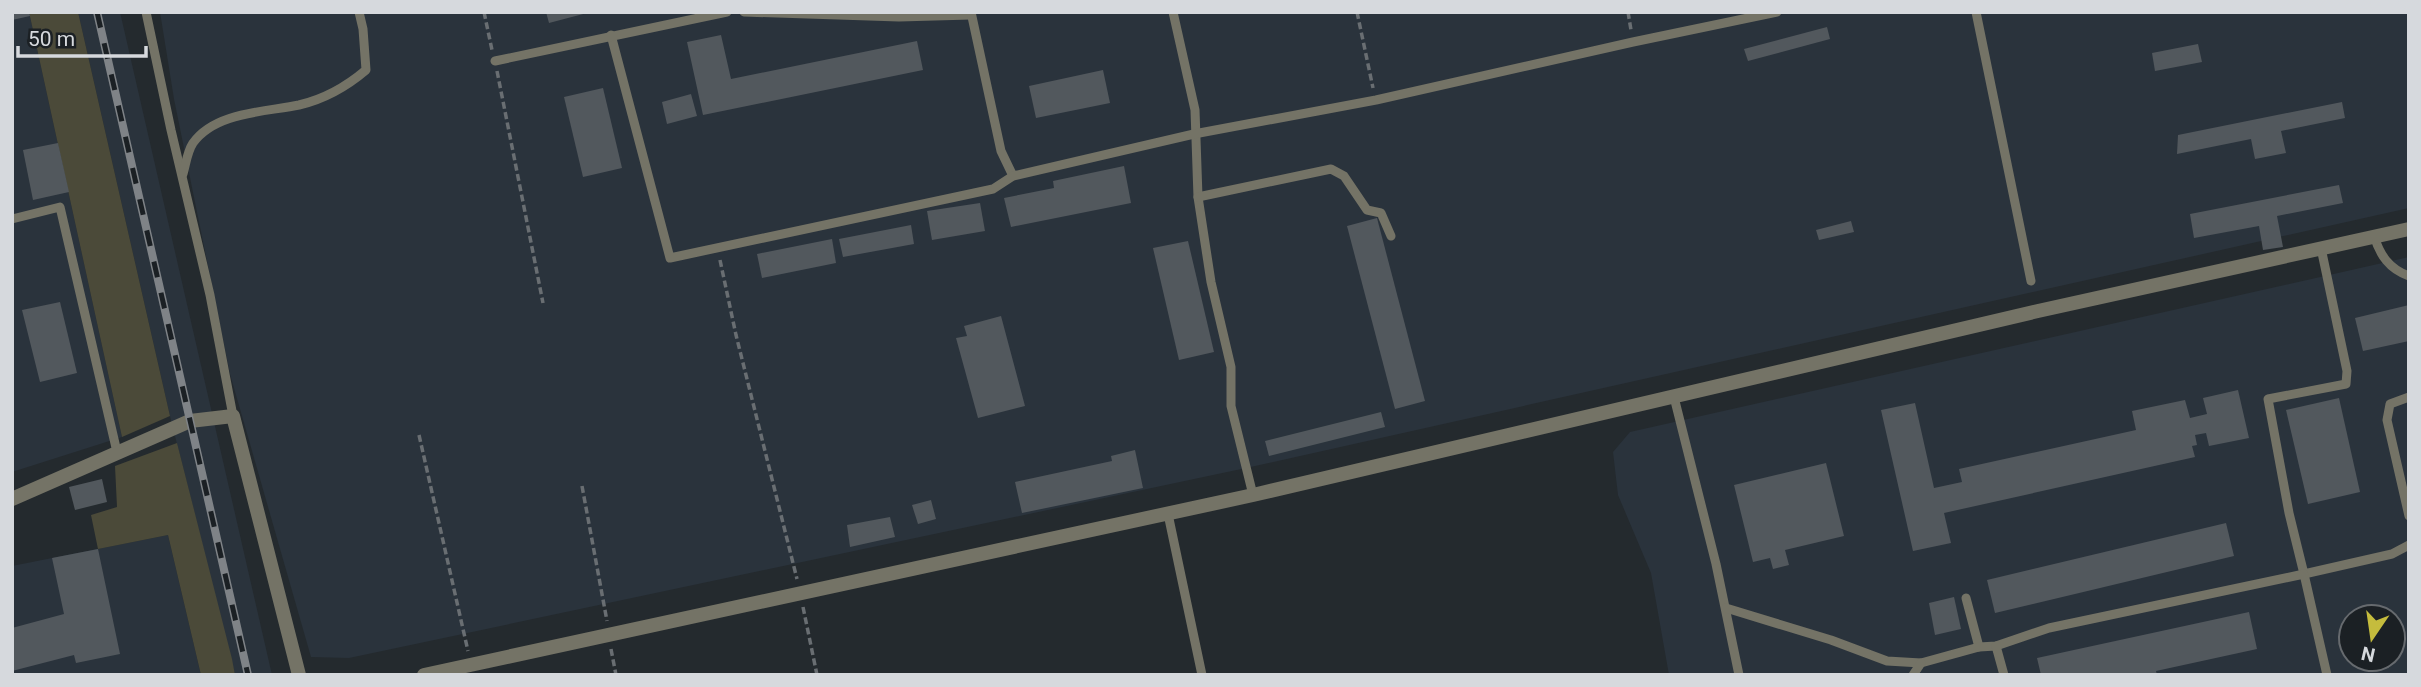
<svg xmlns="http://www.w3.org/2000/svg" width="2421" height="687" font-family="Roboto,sans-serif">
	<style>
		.built { fill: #2a333c; fill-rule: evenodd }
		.green { fill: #4b4a39 }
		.building { fill: #52585d }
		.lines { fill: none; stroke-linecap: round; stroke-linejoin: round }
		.path { stroke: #696e72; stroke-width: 3.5; stroke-dasharray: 7 3.5; stroke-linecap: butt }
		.service { stroke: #747366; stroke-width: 9 }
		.minor { stroke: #747366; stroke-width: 14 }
		.rail-casing { stroke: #7f8387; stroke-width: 8 }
		.rail { stroke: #1b2024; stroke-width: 5; stroke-dasharray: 16; stroke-linecap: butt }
	</style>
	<rect width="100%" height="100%" fill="#242a2e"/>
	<g class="built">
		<polygon points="12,12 29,12 122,437 12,472"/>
		<polygon points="78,12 120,12 272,675 235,675 170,416"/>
		<polygon points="160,12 2409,12 2409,208 1246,468 349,658 311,657 230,374 174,99"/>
		<path d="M 2409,257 L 2409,675 L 1669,675 L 1651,573 L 1618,495 L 1613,452 L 1630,432 ZM 2351,617 L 2393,617 L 2393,659 L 2351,659 Z"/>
		<polygon points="168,535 201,675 12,675 12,566"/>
	</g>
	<g class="green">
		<polygon points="29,12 78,12 170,416 122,437"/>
		<polygon points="177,443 232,659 235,675 201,675 168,535 98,549 91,515 117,507 115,466"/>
	</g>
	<g class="building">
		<polygon points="12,12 29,12 30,16 12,20"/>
		<polygon points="546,12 586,12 587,13 549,23"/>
		<polygon points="1827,27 1830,39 1748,61 1744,49"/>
		<polygon points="721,35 731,79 917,41 923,70 703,115 687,42"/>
		<polygon points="2198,44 2202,62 2155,71 2152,53"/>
		<polygon points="1103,70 1110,103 1036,118 1029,86"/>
		<polygon points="603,88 622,168 583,177 564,97"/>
		<polygon points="691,94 697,116 667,124 662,102"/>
		<polygon points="2342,102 2345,118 2281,131 2286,153 2255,159 2251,139 2177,154 2178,135"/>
		<polygon points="58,143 69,192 33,200 23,150"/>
		<polygon points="1124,166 1131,203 1011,227 1004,198 1054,188 1053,181"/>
		<polygon points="2339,185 2343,203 2277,216 2283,247 2263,250 2259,226 2194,238 2190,214"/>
		<polygon points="980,203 985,231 932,240 927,211"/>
		<polygon points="1377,218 1425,401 1395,409 1347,226"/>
		<polygon points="1851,221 1854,232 1819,240 1816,230"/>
		<polygon points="911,225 914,244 843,257 839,239"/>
		<polygon points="832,239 836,263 762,278 757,254"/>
		<polygon points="1188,241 1214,352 1179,360 1153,248"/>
		<polygon points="60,302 77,373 40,382 22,310"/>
		<polygon points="2409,305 2409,341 2363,351 2355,318"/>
		<polygon points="1001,316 1025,406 978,418 956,338 967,336 964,326"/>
		<polygon points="2238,390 2249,438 2209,446 2206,433 2195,435 2197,445 2192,446 2195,457 1944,513 1951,543 1913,551 1881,410 1915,403 1934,488 1962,482 1959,469 2136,430 2132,411 2185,400 2190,418 2207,414 2203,398"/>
		<polygon points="2339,398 2360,492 2308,504 2286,410"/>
		<polygon points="1381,412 1385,427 1269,456 1265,441"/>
		<polygon points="1135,450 1143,488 1022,513 1015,482 1112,461 1111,456"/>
		<polygon points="1826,463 1844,536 1785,550 1789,565 1773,569 1770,558 1753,562 1734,485"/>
		<polygon points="102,479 107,502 75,510 69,487"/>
		<polygon points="931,500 936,519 918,524 912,505"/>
		<polygon points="890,517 895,537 850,547 847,525"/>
		<polygon points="2226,523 2234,556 1995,613 1987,580"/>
		<polygon points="98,549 120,654 76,663 74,655 12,671 12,628 64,614 52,558"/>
		<polygon points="1954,597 1961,629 1935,635 1929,603"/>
		<polygon points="2249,612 2257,649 2156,671 2157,675 2041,675 2037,658"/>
		<polygon points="2368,659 2387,659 2389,668 2371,671"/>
	</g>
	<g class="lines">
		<g class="path">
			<polyline points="484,12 492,50"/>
			<polyline points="1357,12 1373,88"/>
			<polyline points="1628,12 1631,30"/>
			<polyline points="497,71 543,303"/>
			<polyline points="720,260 736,335 797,579"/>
			<polyline points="419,435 468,651"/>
			<polyline points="582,486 607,621"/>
			<polyline points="803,607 817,675"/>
			<polyline points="611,649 616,675"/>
		</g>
		<g class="service">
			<polyline points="146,12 171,130 210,295 233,416"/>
			<polyline points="744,12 899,17 971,15"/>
			<polyline points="971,12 1001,151 1013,176"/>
			<polyline points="1173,12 1195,110 1198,197 1211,282 1231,367 1231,406 1253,495"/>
			<polyline points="1976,12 2031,281"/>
			<polyline points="611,35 670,258 993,189 1013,176 1194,134 1376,100 1633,42 1777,12"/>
			<polyline points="495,61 727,12"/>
			<path d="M 183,174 C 186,164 187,152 193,143 C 215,112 265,112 299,105 C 325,99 346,87 366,70 L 363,29 L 359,12"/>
			<polyline points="1198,197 1331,169 1344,176 1367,210 1381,213 1391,236"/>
			<polyline points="12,219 60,207 117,452"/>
			<path d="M 2374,236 C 2380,255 2389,269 2409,276"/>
			<polyline points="2321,248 2347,371 2346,384 2268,399 2289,513 2304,574 2392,554 2409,545"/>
			<polyline points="1674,397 1716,564 1739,675"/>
			<polyline points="2409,397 2390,404 2387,420 2409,516"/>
			<polyline points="1168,514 1202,675"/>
			<polyline points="1966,598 1979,647"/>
			<polyline points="1726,608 1831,640 1887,661 1921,663 1979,647 1996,646 2049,628 2304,574 2327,675"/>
			<polyline points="1996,646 2004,675"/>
			<polyline points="1913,675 1921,663"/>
		</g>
		<g class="minor">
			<polyline points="12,499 190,421 233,416 299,675"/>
			<polyline points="424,675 1253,495 2038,311 2409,229"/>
		</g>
		<defs>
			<polyline id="rail" points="97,12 248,675"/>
		</defs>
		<use href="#rail" class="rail-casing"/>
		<use href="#rail" class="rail"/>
	</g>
	<rect width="2421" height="687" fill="none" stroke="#d6d9dd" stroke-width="28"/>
	<g transform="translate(2372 638) rotate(193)"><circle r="33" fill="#1b2024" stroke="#666a6e" stroke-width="2"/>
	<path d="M0-5L12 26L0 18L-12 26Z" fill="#c5bc3d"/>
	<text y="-10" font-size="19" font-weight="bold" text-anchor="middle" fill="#d6d9dd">N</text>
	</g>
	<path d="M18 46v10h128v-10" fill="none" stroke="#d6d9dd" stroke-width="3.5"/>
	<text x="28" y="46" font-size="21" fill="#d6d9dd" stroke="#1b2024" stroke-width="5" paint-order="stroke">50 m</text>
</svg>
